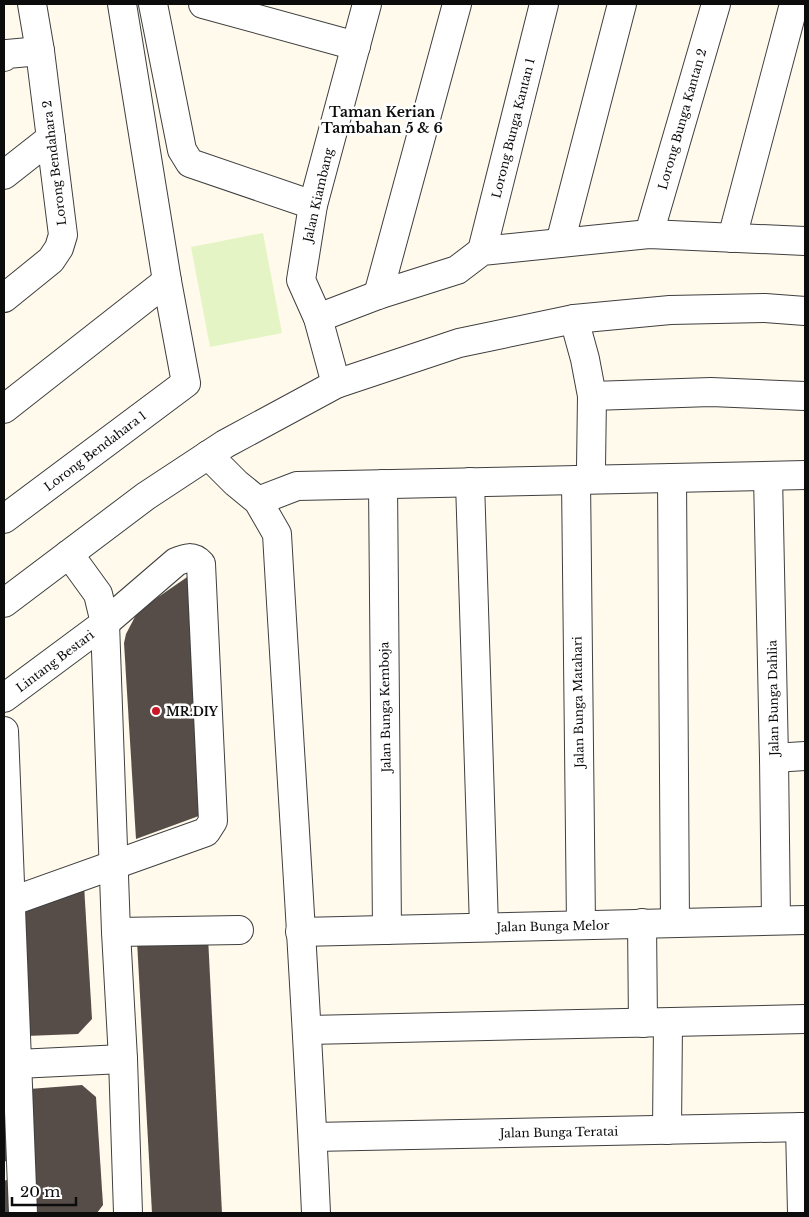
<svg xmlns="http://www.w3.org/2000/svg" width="809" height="1217" font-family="'Libre Baskerville',serif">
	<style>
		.pitch { fill: #e5f4c4 }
		.building { fill: #564d48 }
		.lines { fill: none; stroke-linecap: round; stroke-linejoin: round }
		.minor-casing { stroke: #3f3f3f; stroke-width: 30 }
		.minor { stroke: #fff; stroke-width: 28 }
		.poi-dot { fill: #ca1728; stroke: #fff; stroke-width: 2 }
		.labels { text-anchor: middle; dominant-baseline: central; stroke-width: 5; stroke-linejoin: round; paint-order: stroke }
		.street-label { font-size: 12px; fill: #0c0c0c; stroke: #fff }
		.poi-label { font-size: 12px; font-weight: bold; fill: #0c0c0c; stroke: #fff; text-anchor: start }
		.neighbourhood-label { font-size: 14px; font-weight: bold; fill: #0c0c0c; stroke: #fff }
	</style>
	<rect width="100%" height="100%" fill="#fffaec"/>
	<polygon class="pitch" points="263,233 282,333 210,347 191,247"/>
	<g class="building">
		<polygon points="193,573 207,813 136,839 124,643 126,634 138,611"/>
		<polygon points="84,885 92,1019 78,1034 26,1036 20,914"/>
		<polygon points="208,937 222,1213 152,1213 137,941"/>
		<polygon points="82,1085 96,1097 103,1205 97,1213 36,1213 29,1089"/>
		<polygon points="4,1126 5,1126 8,1160 4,1162"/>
		<polygon points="14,1177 16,1213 4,1213 4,1181"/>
	</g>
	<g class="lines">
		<defs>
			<g id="minor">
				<polyline points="122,4 167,281"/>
				<polyline points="153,4 182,150 190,163 313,205"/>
				<polyline points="203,4 356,46"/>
				<polyline points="4,57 7,54 40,51"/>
				<polyline points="4,175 51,138"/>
				<polyline points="649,234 716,4"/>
				<polyline points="732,238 794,4"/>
				<polyline points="560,243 622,4"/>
				<polyline points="482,251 544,4"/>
				<polyline points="378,295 457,4"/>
				<polyline points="4,298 51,260 59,248 63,235 40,51 32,4"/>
				<polyline points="318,318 378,295 457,270 482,251 649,234 805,241"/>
				<polyline points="574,319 585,359 592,396 591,468"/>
				<polyline points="336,384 318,318 301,280 313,205 367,4"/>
				<polyline points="592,396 711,392 805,396"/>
				<polyline points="4,409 167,281 186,383 4,519"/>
				<path d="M 208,455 L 236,483 L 258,501 L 277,534 C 290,761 306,987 316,1213"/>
				<polyline points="768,476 774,758 776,920"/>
				<polyline points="672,478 675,923"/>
				<polyline points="576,480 581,925"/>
				<polyline points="470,482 484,927"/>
				<polyline points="383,484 387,930"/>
				<polyline points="258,501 297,486 805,475"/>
				<polyline points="69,554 98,594 105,623 116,932 123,1059 128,1213"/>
				<polyline points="4,603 146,496 225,444 336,384 459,343 574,319 670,310 765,308 805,311"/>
				<path d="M 4,698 L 105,623 L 176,562 C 185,558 193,555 201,564 L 213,821 L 206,832 L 4,904"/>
				<polyline points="4,731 23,1213"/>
				<polyline points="774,758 805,756"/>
				<polyline points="642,923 643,1023"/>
				<polyline points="116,932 239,930"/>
				<polyline points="300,932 805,920"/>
				<polyline points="308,1030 805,1019"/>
				<polyline points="4,1066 17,1064 123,1059"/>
				<polyline points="800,1127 802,1213"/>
				<polyline points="667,1130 668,1023"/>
				<polyline points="313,1137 805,1127"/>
			</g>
		</defs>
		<use href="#minor" class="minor-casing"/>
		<use href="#minor" class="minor"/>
	</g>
	<circle class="poi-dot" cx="156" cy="711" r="5"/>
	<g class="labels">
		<g class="street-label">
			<text transform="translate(682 119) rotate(-74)">Lorong Bunga Kantan 2</text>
			<text transform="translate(513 128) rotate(-76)">Lorong Bunga Kantan 1</text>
			<text transform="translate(54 163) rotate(-97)">Lorong Bendahara 2</text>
			<text transform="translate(318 195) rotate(-77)">Jalan Kiambang</text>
			<text transform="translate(95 451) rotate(-37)">Lorong Bendahara 1</text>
			<text transform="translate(55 661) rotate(-37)">Lintang Bestari</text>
			<text transform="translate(773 698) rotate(-91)">Jalan Bunga Dahlia</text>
			<text transform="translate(578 702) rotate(-91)">Jalan Bunga Matahari</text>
			<text transform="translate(385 707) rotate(-91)">Jalan Bunga Kemboja</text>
			<text transform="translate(553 926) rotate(-1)">Jalan Bunga Melor</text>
			<text transform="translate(559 1132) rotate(-1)">Jalan Bunga Teratai</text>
		</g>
		<g class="poi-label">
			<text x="166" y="711">MR.DIY</text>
		</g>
		<g class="neighbourhood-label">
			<text x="382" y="112">Taman Kerian<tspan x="382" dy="16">Tambahan 5 &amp; 6</tspan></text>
		</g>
	</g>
	<rect width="809" height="1217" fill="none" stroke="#0c0c0c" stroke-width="10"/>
	<path d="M12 1197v8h64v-8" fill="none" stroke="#0c0c0c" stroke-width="2.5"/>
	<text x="20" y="1197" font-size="15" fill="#0c0c0c" stroke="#ffffff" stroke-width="4" paint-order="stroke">20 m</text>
</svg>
